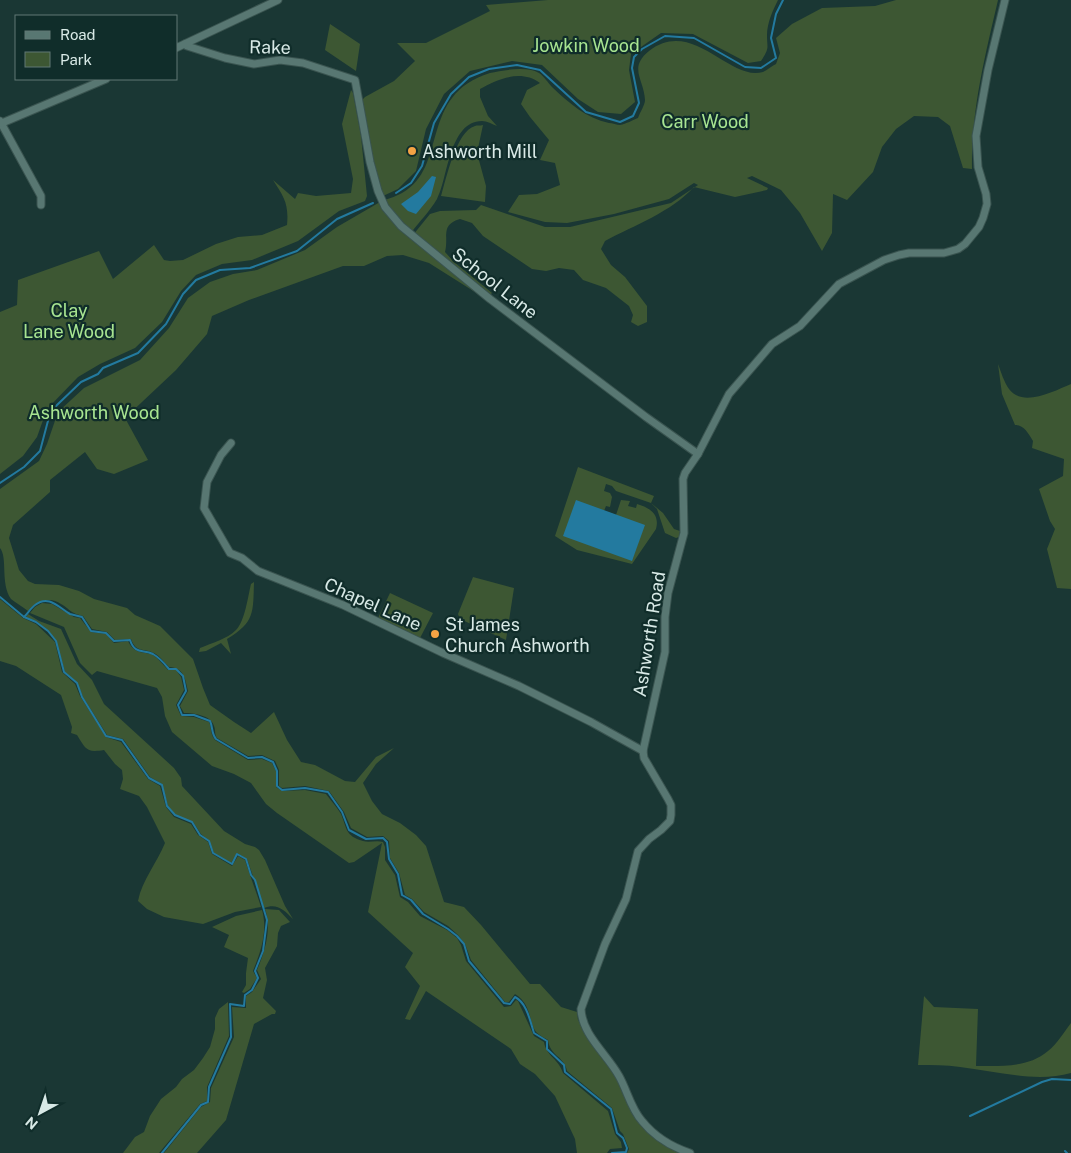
<svg xmlns="http://www.w3.org/2000/svg" width="1071" height="1153" font-family="'Public Sans',sans-serif">
	<style>
		.green { fill: #3d5733 }
		.water { fill: #237a9f }
		.lines { fill: none; stroke-linecap: round; stroke-linejoin: round }
		.stream { stroke: #237a9f; stroke-width: 2 }
		.minor-casing { stroke: #3a5450; stroke-width: 9 }
		.minor { stroke: #587772; stroke-width: 7 }
		.poi-dot { fill: #f4a344; stroke: #102d2a; stroke-width: 2 }
		.labels { text-anchor: middle; dominant-baseline: central; stroke-width: 4.5; stroke-linejoin: round; paint-order: stroke }
		.park-label { font-size: 18px; fill: #a8e591; stroke: #102d2a }
		.street-label { font-size: 18px; fill: #d8e9e6; stroke: #102d2a }
		.poi-label { font-size: 18px; fill: #d8e9e6; stroke: #102d2a; text-anchor: start }
	</style>
	<rect width="100%" height="100%" fill="#1a3734"/>
	<g class="green">
		<path d="M 548,0 L 778,0 C 773,10 767,23 767,35 C 767,49 770,47 761,61 L 748,63 L 693,34 L 661,33 L 631,54 L 629,70 L 635,102 L 621,114 L 598,112 L 578,99 L 542,65 L 512,61 L 470,71 L 444,94 L 426,129 L 416,171 L 398,189 L 383,196 L 376,174 L 362,100 L 365,97 L 394,81 L 415,61 L 397,43 L 426,43 L 490,11 L 486,5 Z"/>
		<path d="M 896,0 L 998,0 C 985,56 971,111 972,169 L 963,168 L 950,126 L 938,117 L 914,116 L 896,129 L 882,147 L 873,172 L 847,200 L 833,194 L 832,233 L 822,251 L 800,213 L 781,190 L 752,176 L 747,178 L 768,188 L 767,190 L 735,197 L 694,187 C 671,212 635,225 605,241 L 601,249 L 611,265 L 625,277 L 647,306 L 647,322 L 638,326 L 631,322 L 633,315 L 629,306 L 606,288 L 583,280 L 574,270 L 559,268 L 546,271 L 532,269 L 483,236 L 472,223 L 460,219 C 440,225 449,236 445,252 L 454,262 L 492,293 L 490,295 L 413,235 L 430,214 L 440,211 L 476,210 L 481,205 L 545,227 L 570,227 L 671,203 L 698,185 L 694,183 L 669,199 L 614,214 L 567,223 L 545,222 L 508,212 L 519,195 L 537,194 L 560,185 L 555,163 L 540,160 L 549,140 L 530,117 L 521,104 L 527,90 L 540,83 C 521,69 498,79 480,89 L 480,97 L 488,116 L 497,126 C 492,124 487,121 482,121 C 449,121 448,179 437,199 C 430,211 419,222 411,233 L 400,222 L 385,200 C 390,198 397,196 402,193 C 449,167 418,95 490,73 C 503,70 527,66 539,73 C 544,76 548,83 552,87 C 569,103 586,118 609,123 C 612,123 617,125 620,125 C 626,124 633,120 638,118 C 640,112 645,105 645,100 C 644,79 628,68 649,51 C 693,17 729,82 763,72 C 767,70 772,66 776,64 L 780,53 L 776,38 L 792,24 L 822,8 L 875,6 Z"/>
		<polygon points="330,24 360,44 356,71 325,50"/>
		<path d="M 351,90 L 353,93 L 361,136 L 367,196 L 365,201 L 339,211 L 298,241 L 252,260 L 222,264 L 196,275 L 181,291 L 162,322 L 135,348 L 100,364 L 78,377 L 47,409 L 37,437 L 23,456 L 0,474 L 0,312 L 17,305 L 18,280 L 99,251 L 113,279 L 154,245 L 164,260 L 170,261 L 183,260 L 216,244 L 238,237 L 262,235 L 287,225 C 289,204 284,197 273,180 L 295,199 L 298,193 L 316,196 L 351,193 L 353,179 L 342,124 Z"/>
		<path d="M 483,125 L 477,153 L 486,186 L 485,202 L 441,196 C 446,180 456,131 475,126 C 477,125 480,126 483,125 Z"/>
		<path d="M 380,202 L 395,225 L 411,239 L 486,299 L 429,263 L 403,255 L 387,256 L 364,266 L 343,266 L 249,300 L 212,316 L 207,334 L 176,370 L 125,418 L 148,460 L 114,474 L 97,469 L 85,452 L 50,480 L 50,492 L 13,525 L 9,538 L 19,570 L 28,581 L 35,584 L 59,585 L 79,591 L 94,599 L 127,608 L 135,615 L 160,626 L 193,659 L 203,688 L 210,705 L 234,722 L 251,733 L 274,712 L 287,740 L 301,762 L 315,765 L 345,781 L 355,782 L 376,757 L 394,748 L 376,764 L 363,783 L 372,801 L 382,814 L 400,823 L 416,835 L 426,846 L 444,902 L 464,907 L 481,925 L 530,984 L 540,984 L 561,1007 L 577,1012 L 578,1020 L 604,1059 L 616,1074 L 637,1118 L 684,1153 L 627,1153 L 629,1149 L 623,1134 L 620,1131 L 612,1108 L 567,1071 C 564,1056 550,1056 548,1040 C 545,1038 540,1036 537,1033 C 528,1024 533,1005 515,994 L 509,1002 L 505,1002 L 471,960 L 465,944 L 458,935 L 448,926 L 424,912 L 412,899 L 405,895 L 399,873 L 390,858 L 389,841 L 383,836 L 367,837 L 351,828 L 344,812 L 329,791 L 305,786 L 282,788 L 279,786 L 279,770 L 275,761 L 262,755 L 248,756 L 217,738 C 214,733 216,731 214,726 C 211,715 193,713 184,713 L 180,706 L 188,691 C 185,678 184,668 169,667 C 164,662 160,656 154,653 C 144,648 136,653 131,639 L 115,640 L 107,632 L 92,629 L 83,616 C 70,613 71,610 61,604 C 50,596 36,601 28,611 C 23,607 16,603 11,599 C 0,583 8,558 0,548 L 0,489 L 39,461 L 47,444 L 58,412 L 84,388 L 140,360 L 169,328 L 188,298 L 210,282 L 233,274 L 257,270 L 305,250 L 337,227 Z"/>
		<path d="M 998,364 C 1001,372 1004,382 1009,389 C 1023,408 1054,391 1071,384 L 1071,589 L 1057,588 L 1047,549 L 1055,529 L 1050,521 L 1039,489 L 1063,476 L 1064,459 L 1032,448 L 1033,441 C 1028,433 1024,425 1015,425 L 1002,394 Z"/>
		<path d="M 578,467 L 654,496 L 651,503 L 663,513 L 674,529 L 680,531 L 679,537 L 676,538 L 665,533 L 657,509 L 651,503 L 616,491 L 612,486 L 606,484 L 604,491 L 610,493 L 612,497 L 610,507 L 606,506 L 604,511 L 576,501 L 645,525 L 616,515 L 621,500 L 630,501 L 628,506 L 636,508 L 637,504 C 650,508 660,514 656,529 L 632,564 L 577,550 L 555,536 Z"/>
		<polygon points="473,577 514,588 506,640 460,619 458,614"/>
		<path d="M 254,582 C 253,613 255,622 227,639 L 231,654 L 221,643 L 206,651 L 199,652 L 200,648 C 212,643 227,639 236,630 C 245,621 248,596 251,584 Z"/>
		<polygon points="390,593 433,613 420,638 378,618"/>
		<path d="M 0,599 L 23,618 L 36,624 L 55,642 L 62,672 L 75,684 L 80,696 L 106,737 L 121,742 L 148,779 L 160,786 L 166,807 L 174,817 L 191,824 L 198,835 L 208,842 L 212,854 L 232,866 L 238,856 L 245,860 C 250,876 256,891 261,907 L 235,912 L 203,924 L 164,917 L 147,909 L 138,901 C 142,880 157,863 165,843 L 147,807 L 139,796 L 120,789 L 123,779 L 122,770 L 115,764 L 104,750 C 86,753 86,749 77,735 L 71,733 L 72,727 L 61,695 L 16,666 L 0,661 Z"/>
		<path d="M 42,603 L 52,604 L 74,617 L 80,618 L 91,632 L 106,634 L 114,643 L 128,641 C 135,655 143,651 153,655 C 159,659 163,665 168,670 L 176,670 L 181,677 L 184,690 L 176,705 L 181,716 L 194,717 L 209,722 C 212,728 210,734 215,740 L 248,760 L 262,759 L 272,763 L 276,771 L 276,787 L 282,791 L 305,790 L 326,794 C 331,801 337,807 341,814 C 347,828 345,836 363,841 C 369,843 376,840 383,842 L 385,847 L 385,860 L 395,875 L 400,897 L 408,902 L 420,916 L 447,930 L 457,938 L 461,945 L 466,961 L 504,1007 L 511,1006 L 516,1000 L 518,1001 L 534,1036 L 544,1042 C 546,1056 559,1059 563,1073 L 608,1111 L 615,1134 L 621,1142 L 622,1148 L 610,1149 L 607,1153 L 577,1153 L 575,1139 L 555,1096 L 535,1074 L 520,1064 L 511,1049 L 426,991 L 410,1020 L 405,1019 L 420,986 L 405,967 L 413,953 L 368,912 L 382,843 L 354,862 L 349,863 L 277,813 L 266,804 L 251,783 L 234,774 L 212,766 L 172,732 L 165,716 L 162,697 L 157,688 L 97,671 L 92,675 L 80,663 L 64,627 L 30,613 L 35,607 Z"/>
		<path d="M 28,614 L 39,621 L 61,629 L 77,664 L 92,680 L 104,704 L 174,768 L 181,778 L 182,786 L 224,831 L 245,844 L 255,847 L 259,850 L 265,860 L 285,906 L 293,919 C 284,910 277,903 264,908 L 247,859 L 237,853 L 231,863 L 214,853 L 209,841 L 201,834 L 193,822 L 175,815 L 168,806 L 162,784 L 150,777 L 123,739 L 107,735 L 83,697 L 77,683 L 65,672 L 56,641 L 48,631 L 36,621 L 26,617 Z"/>
		<path d="M 265,909 L 279,910 L 290,922 L 281,926 L 278,933 L 277,946 L 265,968 L 267,980 L 263,998 L 276,1011 L 275,1014 L 272,1014 L 254,1024 L 226,1120 L 197,1153 L 164,1153 L 201,1107 L 210,1102 L 211,1088 L 234,1037 L 232,1007 L 246,1008 L 246,996 L 252,992 L 261,979 L 257,970 C 265,951 272,929 265,909 Z"/>
		<path d="M 262,910 C 268,931 261,951 253,971 L 257,978 L 250,989 L 244,993 L 242,992 L 246,985 L 246,973 L 248,958 L 224,947 L 229,935 L 212,927 L 236,916 Z"/>
		<path d="M 924,996 L 934,1007 L 978,1009 L 976,1066 C 1001,1066 1028,1068 1048,1051 C 1057,1044 1064,1032 1071,1023 L 1071,1073 C 1036,1083 995,1071 960,1067 C 946,1065 932,1065 918,1065 Z"/>
		<polygon points="228,1002 229,1036 207,1087 207,1101 200,1104 159,1153 123,1153 135,1137 144,1132 150,1116 161,1099 176,1087 182,1079 194,1070 203,1058 210,1047 215,1029 215,1018 219,1009"/>
	</g>
	<g class="water">
		<polygon points="432,176 436,177 431,196 416,214 408,211 401,204 418,192"/>
		<polygon points="576,500 645,525 632,561 563,536"/>
	</g>
	<g class="lines">
		<g class="stream">
			<polyline points="396,193 411,183 422,166 434,123 451,94 469,77 489,69 517,65 540,70 586,112 620,122 633,116 639,103 632,68 634,57 642,49 665,36 694,38 745,67 761,68 776,58 771,38 776,14 783,0"/>
			<polyline points="0,483 24,467 40,451 49,417 57,405 81,382 98,374 103,368 138,353 166,324 183,294 196,280 220,270 250,268 297,251 337,219 373,203"/>
			<polyline points="0,597 24,617 36,622 48,631 56,641 64,672 77,683 82,697 106,736 122,740 149,778 162,785 167,806 175,815 192,822 200,835 209,841 213,853 232,864 237,854 246,859 251,875 255,880 267,920 263,951 255,971 258,978 252,990 245,995 244,1006 230,1004 231,1037 209,1087 208,1102 201,1105 162,1153"/>
			<path d="M 24,617 C 28,613 31,608 35,605 C 49,594 59,608 70,614 C 74,615 78,616 82,617 L 91,631 L 106,633 L 114,641 L 130,640 C 135,655 143,649 153,654 C 160,658 164,663 169,669 L 176,669 L 183,676 L 186,691 L 178,705 L 182,715 L 194,715 L 210,721 C 213,727 211,733 216,739 L 248,758 L 262,757 L 273,762 L 277,771 L 277,786 L 282,790 L 305,788 L 328,792 L 342,812 L 349,830 L 366,839 L 383,838 L 387,842 L 389,859 L 398,874 L 402,895 L 411,900 L 423,914 L 448,929 L 457,936 L 464,944 L 469,961 L 504,1003 L 510,1004 L 515,997 C 527,1003 530,1021 534,1033 L 547,1041 L 547,1049 L 564,1065 L 565,1072 L 611,1109 L 617,1133 L 623,1138 L 627,1148 L 626,1152 L 612,1153"/>
			<polyline points="970,1116 1042,1082 1052,1079 1071,1080"/>
			<polyline points="1065,1151 1067,1153"/>
		</g>
		<defs>
			<g id="minor">
				<polyline points="185,44 187,46 225,58 254,64 280,60 303,63 355,80 370,162 378,191 385,207 401,226 490,299 646,417 698,454"/>
				<polyline points="176,48 278,0"/>
				<polyline points="0,121 41,196 41,205"/>
				<polyline points="2,123 106,79"/>
				<polyline points="231,443 221,455 207,482 204,508 230,553 242,558 258,571 343,605 443,653 519,686 591,722 643,751"/>
				<path d="M 690,1153 C 672,1147 654,1136 642,1121 C 631,1109 627,1090 619,1076 C 607,1054 582,1035 581,1009 L 605,944 L 626,899 L 638,851 L 649,839 L 661,830 L 670,821 L 671,815 L 671,805 L 668,799 L 644,758 L 643,751 L 665,652 L 665,617 L 668,593 L 684,533 L 683,479 L 685,473 L 698,454 L 729,394 L 772,344 L 800,326 L 839,284 L 884,260 L 899,255 L 909,253 L 944,253 L 958,249 L 965,244 L 979,227 L 983,218 L 987,204 L 986,194 L 978,167 L 976,136 L 988,70 L 1005,0"/>
			</g>
		</defs>
		<use href="#minor" class="minor-casing"/>
		<use href="#minor" class="minor"/>
	</g>
	<g class="poi-dot">
		<circle cx="412" cy="151" r="5"/>
		<circle cx="435" cy="634" r="5"/>
	</g>
	<g class="labels">
		<g class="park-label">
			<text x="586" y="45">Jowkin Wood</text>
			<text x="705" y="121">Carr Wood</text>
			<text x="69" y="310">Clay<tspan x="69" dy="21">Lane Wood</tspan></text>
			<text x="94" y="412">Ashworth Wood</text>
		</g>
		<g class="street-label">
			<text transform="translate(270 47) rotate(1)">Rake</text>
			<text transform="translate(495 283) rotate(38)">School Lane</text>
			<text transform="translate(373 604) rotate(24)">Chapel Lane</text>
			<text transform="translate(649 634) rotate(-81)">Ashworth Road</text>
		</g>
		<g class="poi-label">
			<text x="422" y="151">Ashworth Mill</text>
			<text x="445" y="624">St James<tspan x="445" dy="21">Church Ashworth</tspan></text>
		</g>
	</g>
	<rect x="15" y="15" width="162" height="65" fill="#102d2a" stroke="#607875"/>
	<rect x="25" y="31" width="25" height="8" fill="#587772" stroke="#607875"/>
	<text x="60" y="40" font-size="15" fill="#d8e9e6">Road</text>
	<rect x="25" y="52" width="25" height="15" fill="#3d5733" stroke="#607875"/>
	<text x="60" y="65" font-size="15" fill="#d8e9e6">Park</text>
	<g transform="translate(40 1113) rotate(220)" stroke="#102d2a" stroke-width="4" paint-order="stroke">
	<path d="M0-4L9 19L0 12L-9 19Z" fill="#d8e9e6"/>
	<text y="-8" font-size="14" font-weight="bold" text-anchor="middle" fill="#d8e9e6">N</text>
	</g>
</svg>
